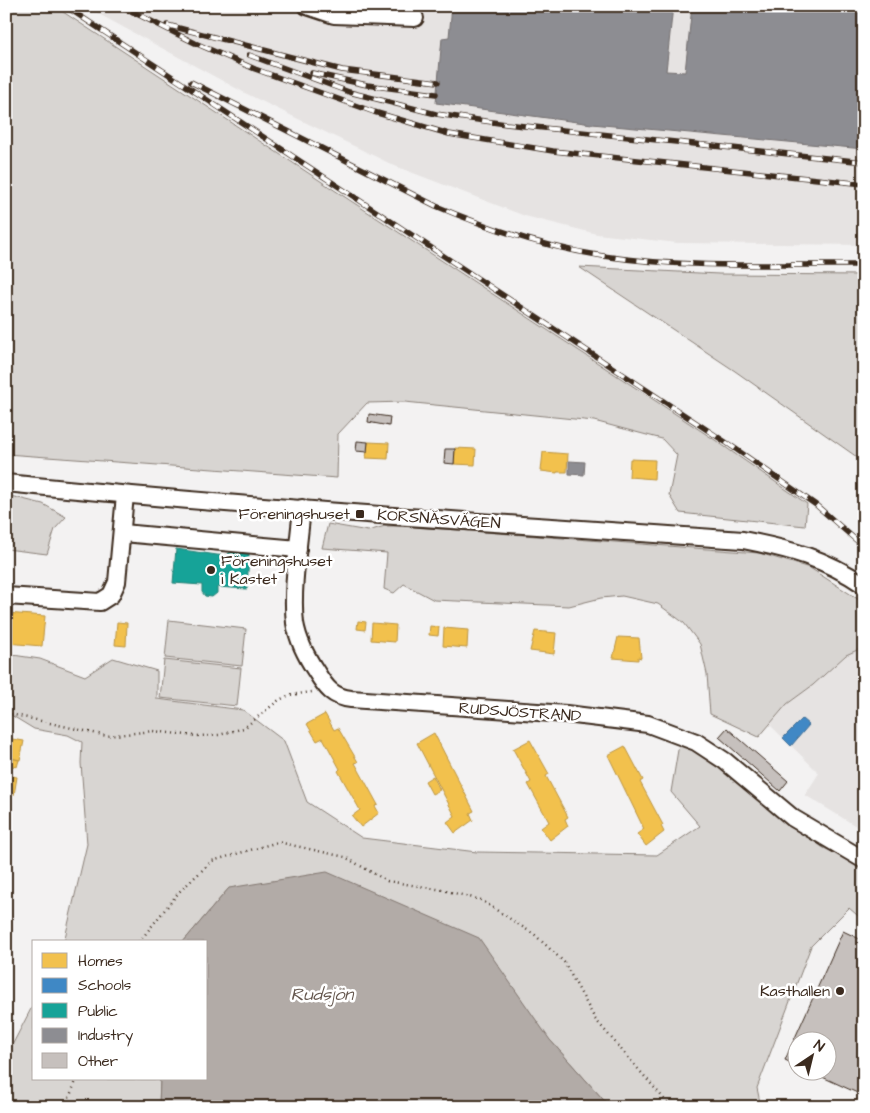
<svg xmlns="http://www.w3.org/2000/svg" width="870" height="1113" font-family="'Architects Daughter',sans-serif">
	<style>
		.built { fill: #e6e3e2 }
		.green { fill: #d8d5d2; stroke: #8a8078 }
		.water { fill: #b2aba7; stroke: #827770 }
		.homes { fill: #f2c14e; stroke: #bb9440 }
		.schools { fill: #3f88c5; stroke: #3e6c93 }
		.public { fill: #17a398; stroke: #227f73 }
		.industry { fill: #8d8d92; stroke: #746f6f }
		.building { fill: #c6c0bd; stroke: #3b2a1e }
		.lines { fill: none; stroke-linecap: round; stroke-linejoin: round }
		.minor-casing { stroke: #3b2a1e; stroke-width: 20 }
		.path { stroke: #3b2a1e; stroke-width: 2.5; stroke-dasharray: 1 4; stroke-linecap: butt }
		.minor { stroke: #fff; stroke-width: 16 }
		.rail-casing { stroke: #3b2a1e; stroke-width: 5.5 }
		.rail { stroke: #fff; stroke-width: 4; stroke-dasharray: 11; stroke-linecap: butt }
		.poi-dot { fill: #3b2a1e; stroke: #fff; stroke-width: 2 }
		.labels { text-anchor: middle; dominant-baseline: central; stroke-width: 5; stroke-linejoin: round; paint-order: stroke }
		.poi-label { font-size: 16px; fill: #3b2a1e; stroke: #fff; text-anchor: end }
		.street-label { font-size: 16px; fill: #3b2a1e; stroke: #fff }
		.water-label { font-size: 18px; font-style: italic; fill: #65574e; stroke: #fff }
	</style>
	<rect width="100%" height="100%" fill="#f3f2f2"/>
	<filter id="ink" filterUnits="userSpaceOnUse"><feTurbulence type="fractalNoise" baseFrequency=".02" numOctaves="2"/><feDisplacementMap in="SourceGraphic" scale="10" xChannelSelector="R" yChannelSelector="G"/><feConvolveMatrix kernelMatrix="1 2 1 2 8 2 1 2 1" color-interpolation-filters="sRGB"/></filter>
	<g filter="url(#ink)">
		<g class="built">
			<polygon points="84,6 864,6 864,245 678,243 597,234 525,216 395,166 245,93"/>
			<polygon points="864,647 864,831 805,795 819,773 770,725 787,704 813,685 846,655"/>
		</g>
		<g class="green">
			<polygon points="6,6 54,6 715,440 807,504 805,526 680,513 669,495 677,455 662,439 594,421 405,402 367,403 338,434 337,478 6,454"/>
			<polygon points="579,267 719,274 864,275 864,462 735,371"/>
			<polygon points="6,495 43,504 66,517 55,529 47,554 6,549"/>
			<polygon points="328,524 368,531 385,526 405,526 759,553 810,568 864,603 864,647 846,655 813,685 787,704 759,737 710,714 707,674 700,644 684,623 658,604 622,596 601,598 569,606 434,600 404,584 394,593 384,589 387,553 322,548"/>
			<polygon points="169,620 246,629 242,666 165,658"/>
			<polygon points="6,654 40,659 85,676 113,658 157,671 157,699 243,710 284,741 307,802 362,838 477,852 657,855 700,826 671,792 680,738 717,759 822,847 864,868 864,921 849,908 811,946 757,1088 761,1107 610,1107 550,1040 229,888 183,942 64,942 87,844 81,763 82,742 68,735 34,729 6,712"/>
			<polygon points="164,660 241,668 237,706 160,698"/>
			<polygon points="34,1003 34,1079 160,1079 159,1107 6,1107 6,1057"/>
		</g>
		<polygon class="water" points="327,872 479,938 550,1040 610,1107 159,1107 160,1079 206,1079 206,942 183,942 229,888"/>
		<g class="homes">
			<polygon points="368,442 389,443 388,459 366,458"/>
			<polygon points="455,448 476,449 475,465 454,464"/>
			<polygon points="543,452 568,454 567,472 557,472 557,473 541,471"/>
			<polygon points="630,459 655,460 654,479 629,477"/>
			<polygon points="6,613 45,616 42,646 6,643"/>
			<polygon points="358,621 366,622 365,630 357,629"/>
			<polygon points="117,622 127,623 126,646 115,645"/>
			<polygon points="372,623 396,625 395,642 371,640"/>
			<polygon points="430,626 439,627 438,636 429,635"/>
			<polygon points="444,628 468,630 467,648 443,646"/>
			<polygon points="535,631 556,633 554,654 530,651"/>
			<polygon points="618,637 639,638 641,658 638,657 638,660 613,658"/>
			<polygon points="325,714 334,730 338,728 358,762 355,763 378,805 375,806 379,813 361,827 352,816 360,810 338,771 340,769 323,738 317,741 307,724"/>
			<polygon points="434,733 474,811 470,813 473,820 455,833 447,822 455,816 417,743"/>
			<polygon points="6,738 24,741 20,760 6,757"/>
			<polygon points="530,740 549,774 546,776 568,817 565,819 568,826 550,840 541,828 549,822 528,784 531,782 513,749"/>
			<polygon points="625,746 643,780 640,782 663,825 661,826 664,832 646,846 637,834 644,829 608,755"/>
			<polygon points="9,758 19,760 17,767 8,765"/>
			<polygon points="6,775 17,777 14,795 6,794"/>
			<polygon points="433,776 440,790 432,794 425,781"/>
			<polygon points="6,812 11,812 8,831 6,831"/>
		</g>
		<polygon class="schools" points="802,719 809,725 791,746 783,738"/>
		<polygon class="public" points="176,549 217,555 228,556 229,553 249,554 247,589 217,587 217,593 212,597 205,596 202,592 202,585 173,583"/>
		<g class="industry">
			<polygon points="452,6 673,6 666,71 685,72 692,6 864,6 864,149 592,124 436,103 442,38 449,37"/>
			<polygon points="569,461 585,462 584,475 569,474"/>
		</g>
		<g class="building">
			<polygon points="369,414 390,417 389,426 368,422"/>
			<polygon points="357,441 368,442 367,452 356,451"/>
			<polygon points="445,449 455,449 454,464 444,463"/>
			<polygon points="727,728 788,781 780,791 719,737"/>
			<polygon points="843,931 864,941 864,1096 807,1070 828,1070 828,1040 798,1040 798,1066 785,1060"/>
		</g>
		<g class="lines">
			<defs>
				<g id="minor">
					<polyline points="307,6 334,15 415,18"/>
					<path d="M 6,483 C 251,508 497,523 743,540 C 789,549 825,558 864,585"/>
					<path d="M 302,508 C 299,542 291,590 295,623 C 298,641 307,658 317,673 C 326,688 333,697 351,699 L 566,714 L 648,724 L 696,742 L 725,761 L 793,818 L 864,860"/>
					<polyline points="123,533 298,549"/>
					<polyline points="6,596 100,602 111,595 117,582 125,495"/>
				</g>
			</defs>
			<use href="#minor" class="minor-casing"/>
			<g class="path">
				<polyline points="6,713 107,736 153,731 195,736 219,735 244,728 279,700 290,695 312,692"/>
				<polyline points="139,942 179,892 212,861 278,842 345,857 387,881 443,890 481,900 535,935 564,962 595,1019 671,1107"/>
				<polyline points="65,1107 77,1079"/>
			</g>
			<use href="#minor" class="minor"/>
			<defs>
				<g id="rail">
					<polyline points="65,6 730,445 816,505 864,547"/>
					<polyline points="121,6 195,43 255,69 374,112 449,134 553,151 864,184"/>
					<polyline points="167,25 342,70 438,82"/>
					<polyline points="249,55 349,92 436,114 506,124 864,162"/>
					<polyline points="312,73 367,85 436,94"/>
					<path d="M 191,82 L 436,206 C 490,229 545,247 603,256 C 689,269 777,264 864,265"/>
				</g>
			</defs>
			<use href="#rail" class="rail-casing"/>
			<use href="#rail" class="rail"/>
		</g>
	</g>
	<g class="poi-dot">
		<rect x="355" y="509" width="10" height="10" rx="2.5"/>
		<circle cx="211" cy="570" r="5"/>
		<circle cx="840" cy="991" r="5"/>
	</g>
	<g class="labels">
		<g class="poi-label">
			<text x="350" y="514">Föreningshuset</text>
			<text x="221" y="561" text-anchor="start">Föreningshuset<tspan x="221" dy="18">i Kastet</tspan></text>
			<text x="830" y="991">Kasthallen</text>
		</g>
		<g class="street-label">
			<text transform="translate(439 519) rotate(4)">KORSNÄSVÄGEN</text>
			<text transform="translate(520 712) rotate(4)">RUDSJÖSTRAND</text>
		</g>
		<g class="water-label">
			<text x="322" y="994">Rudsjön</text>
		</g>
	</g>
	<rect width="870" height="1113" fill="none" stroke="#fff" stroke-width="25"/>
	<rect x="12" y="12" width="845" height="1088" fill="none" stroke="#3b2a1e" stroke-width="2" filter="url(#ink)"/>
	<rect x="32" y="940" width="175" height="140" fill="#ffffff" stroke="#b1aaa5"/>
	<rect x="42" y="953" width="25" height="15" fill="#f2c14e" stroke="#b1aaa5"/>
	<text x="78" y="966" font-size="15" fill="#3b2a1e">Homes</text>
	<rect x="42" y="978" width="25" height="15" fill="#3f88c5" stroke="#b1aaa5"/>
	<text x="78" y="990" font-size="15" fill="#3b2a1e">Schools</text>
	<rect x="42" y="1003" width="25" height="15" fill="#17a398" stroke="#b1aaa5"/>
	<text x="78" y="1016" font-size="15" fill="#3b2a1e">Public</text>
	<rect x="42" y="1028" width="25" height="15" fill="#8d8d92" stroke="#b1aaa5"/>
	<text x="78" y="1040" font-size="15" fill="#3b2a1e">Industry</text>
	<rect x="42" y="1053" width="25" height="15" fill="#c6c0bd" stroke="#b1aaa5"/>
	<text x="78" y="1066" font-size="15" fill="#3b2a1e">Other</text>
	<g transform="translate(812 1056) rotate(35)"><circle r="24" fill="#ffffff" stroke="#b1aaa5"/>
	<path d="M0-4L9 19L0 12L-9 19Z" fill="#3b2a1e"/>
	<text y="-8" font-size="14" font-weight="bold" text-anchor="middle" fill="#3b2a1e">N</text>
	</g>
</svg>
